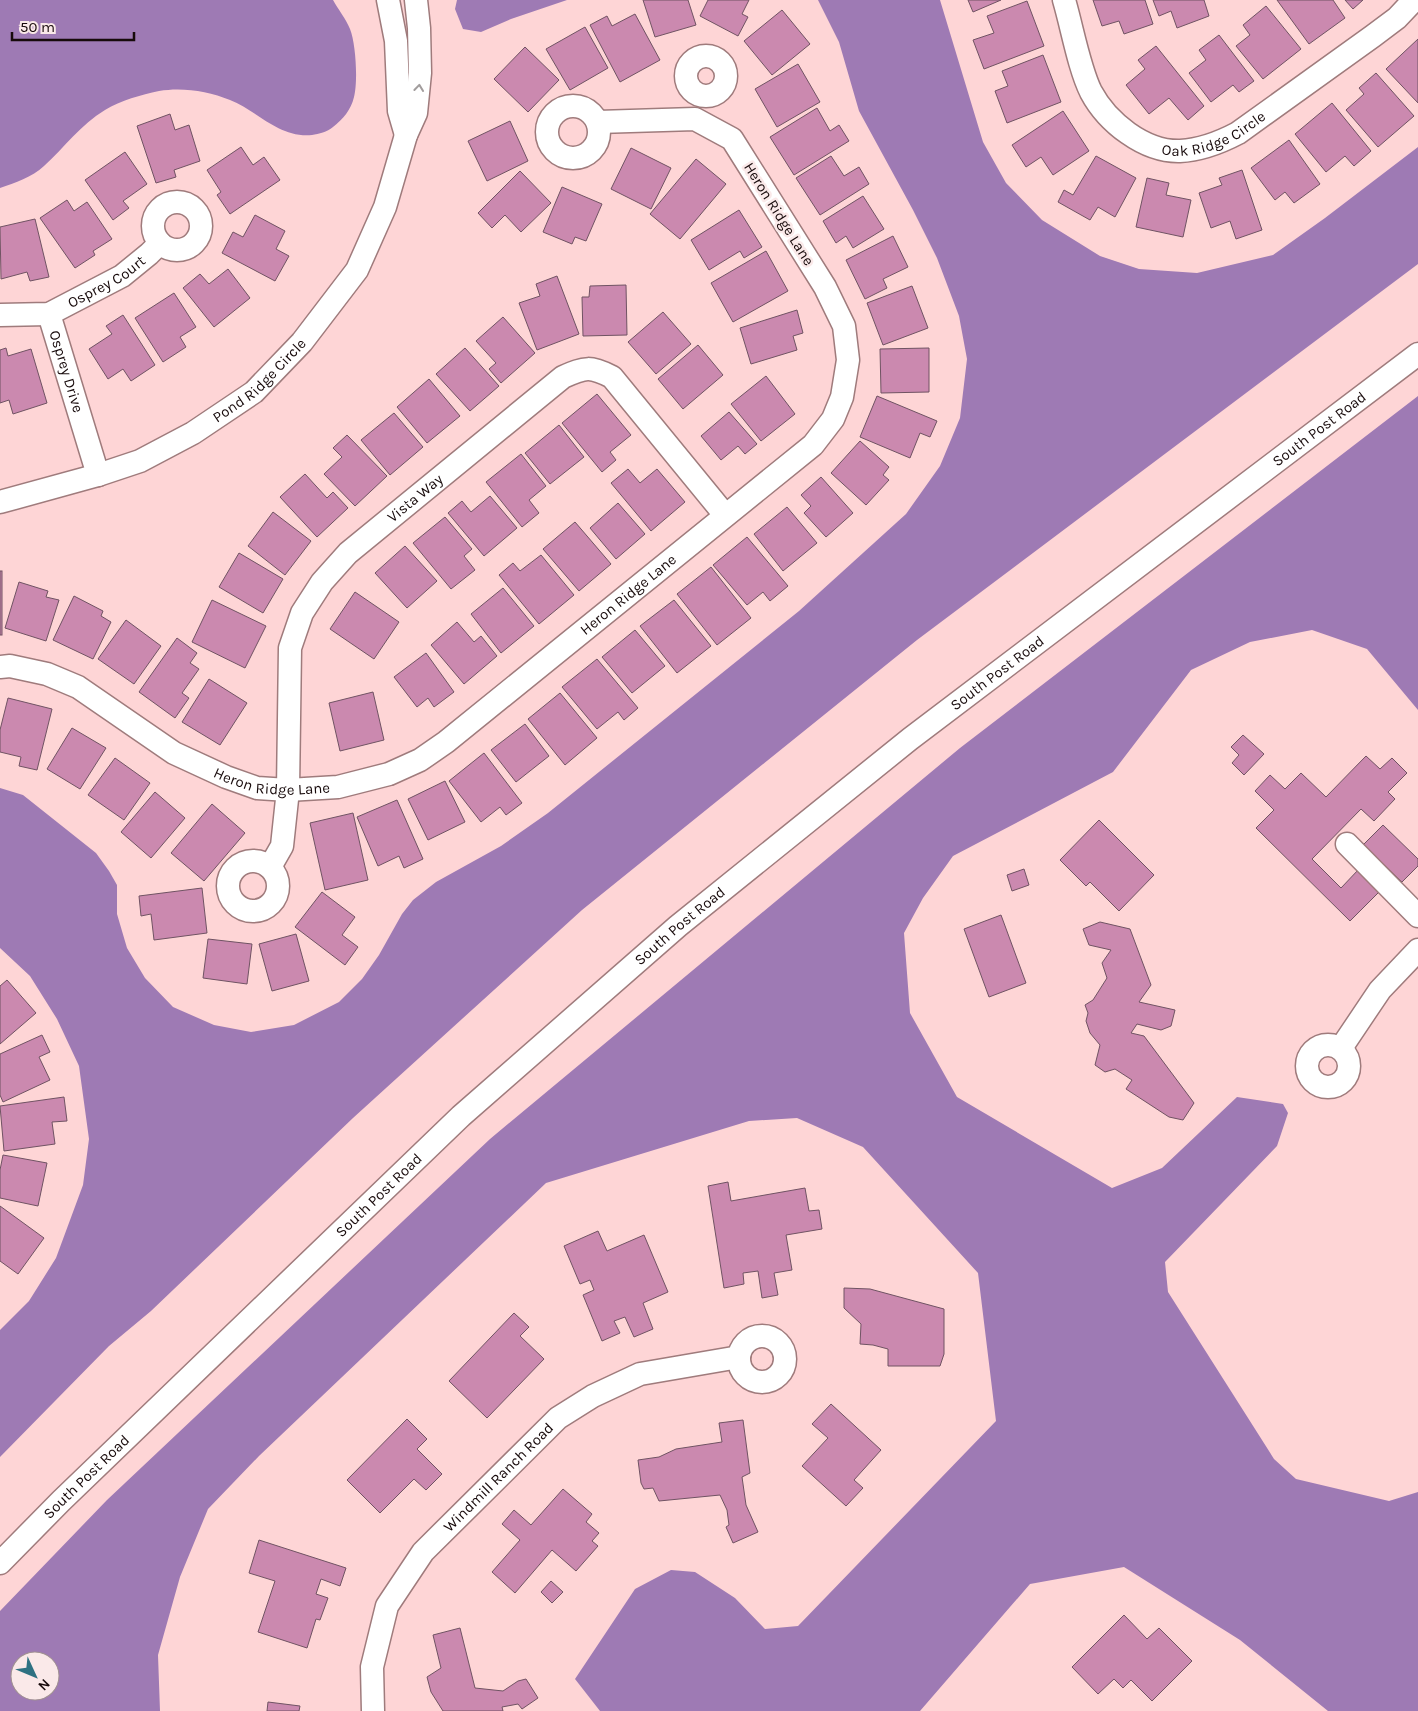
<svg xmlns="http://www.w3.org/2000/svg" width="1418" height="1711" font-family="Karla,sans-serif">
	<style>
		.water { fill: #9e7ab4; fill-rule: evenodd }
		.building { fill: #cb89af; stroke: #705363 }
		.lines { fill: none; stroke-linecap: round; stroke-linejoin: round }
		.minor-casing { stroke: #9f7b7c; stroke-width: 25 }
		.minor { stroke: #fff; stroke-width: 22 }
		.oneway { stroke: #a29d9d }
		.labels { text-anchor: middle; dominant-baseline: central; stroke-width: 5; stroke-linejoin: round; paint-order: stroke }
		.street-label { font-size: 15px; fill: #170a0b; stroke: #fae9e9 }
	</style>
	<rect width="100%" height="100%" fill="#fed5d6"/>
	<g class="water">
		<path d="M 0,0 L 333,0 C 338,9 346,19 350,29 C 356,44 358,82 354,97 C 351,110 343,119 333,127 C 327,132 319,134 312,135 C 278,138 258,111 230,100 C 208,91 182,87 159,91 C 141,95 121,100 105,110 C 81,124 64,148 44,166 C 32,177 15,183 0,188 Z"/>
		<polygon points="457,0 567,0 511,19 481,32 463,29 455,9"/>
		<polygon points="818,0 940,0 983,142 1006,183 1042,220 1100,256 1139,269 1197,273 1273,255 1325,218 1418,147 1418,264 917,640 582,910 353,1118 151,1311 109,1346 0,1457 0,1330 29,1301 56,1258 83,1185 89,1139 79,1066 57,1019 30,976 0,948 0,788 23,795 96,853 109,871 117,885 117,914 127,948 145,978 173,1007 214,1025 251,1032 294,1025 339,1002 362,979 379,955 402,914 413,900 436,882 501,846 548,813 799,611 906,514 940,466 960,418 967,359 959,316 937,258 913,210 859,111 839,42"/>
		<path d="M 1418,396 L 1418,710 L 1367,649 L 1312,630 L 1250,642 L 1191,670 L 1113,772 L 953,856 L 923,898 L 904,933 L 910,1013 L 957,1097 L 1112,1188 L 1162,1168 L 1237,1097 L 1283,1104 L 1288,1113 L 1277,1146 L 1165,1262 L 1168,1292 L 1274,1459 L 1296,1479 L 1389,1501 L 1418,1492 L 1418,1711 L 1328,1711 L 1240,1640 L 1124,1567 L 1030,1584 L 920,1711 L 600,1711 L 575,1679 L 635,1589 L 671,1570 L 695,1572 L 735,1598 L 765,1629 L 798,1626 L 996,1421 L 978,1273 L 863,1147 L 797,1118 L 749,1121 L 546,1183 L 259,1456 L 208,1509 L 180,1577 L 158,1655 L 160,1711 L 0,1711 L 0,1611 L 107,1500 L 490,1139 L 960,748 ZM 20,1661 L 50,1661 L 50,1691 L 20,1691 Z"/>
	</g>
	<g class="building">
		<polygon points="643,0 688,0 696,25 655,37"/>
		<polygon points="708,0 749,0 742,14 748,17 738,36 700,16"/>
		<polygon points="968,0 1001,0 973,12"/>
		<polygon points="1093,0 1145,0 1153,24 1124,34 1119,21 1102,26"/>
		<polygon points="1153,0 1204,0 1209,16 1177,28 1171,11 1159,16"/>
		<polygon points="1277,0 1333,0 1345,18 1309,44"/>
		<polygon points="1345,0 1363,0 1353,9"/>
		<polygon points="1027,1 1044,46 984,69 973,40 994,33 987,16"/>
		<polygon points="1266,6 1301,49 1263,79 1236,46 1250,35 1243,25"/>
		<polygon points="782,10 810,44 772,75 744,41"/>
		<polygon points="635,14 660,60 620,82 590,25 607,16 612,26"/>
		<polygon points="585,27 608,68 570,90 546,49"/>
		<polygon points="1219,35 1254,81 1239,92 1233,85 1211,102 1189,73 1206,60 1199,50"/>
		<polygon points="1418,39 1418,103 1386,69"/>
		<polygon points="1156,46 1204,106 1188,120 1169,98 1149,114 1126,85 1145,69 1138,60"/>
		<polygon points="525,47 559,80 528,112 494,79"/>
		<polygon points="1043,55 1061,102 1007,123 995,91 1008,86 1002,71"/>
		<polygon points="798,64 820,102 777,127 755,89"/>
		<polygon points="1376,73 1414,116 1378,147 1346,110 1364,94 1359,88"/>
		<polygon points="1332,103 1371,151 1354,166 1345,156 1326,172 1295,134"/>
		<polygon points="817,108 830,131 839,125 849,141 794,175 770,137"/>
		<polygon points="1063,111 1089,151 1053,175 1041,157 1026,167 1012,145"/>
		<polygon points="170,114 175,130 189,125 200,161 174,170 176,177 156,183 137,126"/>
		<polygon points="510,121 528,161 487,181 468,141"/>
		<polygon points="1289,140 1320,184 1294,203 1285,192 1275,200 1251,168"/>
		<polygon points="241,147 253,165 264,157 280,180 230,214 217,195 221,192 207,170"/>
		<polygon points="631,148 671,168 651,209 611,189"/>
		<polygon points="125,152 147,184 123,201 129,208 113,220 85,180"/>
		<polygon points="831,156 844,176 859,167 869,184 820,215 796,178"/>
		<polygon points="1096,156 1136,178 1115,217 1098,207 1090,220 1058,202 1064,190 1073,195"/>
		<polygon points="696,159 726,184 680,239 650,214"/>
		<polygon points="1242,170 1262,230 1236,239 1230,221 1211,228 1199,193 1222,185 1219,178"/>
		<polygon points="520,171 551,203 521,232 505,215 492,228 478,213"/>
		<polygon points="1147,178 1169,183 1166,195 1191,200 1183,237 1136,227"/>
		<polygon points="562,187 602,204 586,241 575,237 572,244 543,232"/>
		<polygon points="863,196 884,229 853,248 846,236 836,243 823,221"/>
		<polygon points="67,200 74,211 87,202 112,239 93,251 95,255 75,268 40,218"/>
		<polygon points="739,210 762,247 744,258 740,251 709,270 691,240"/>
		<polygon points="255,215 285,231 276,249 289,256 275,281 222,253 233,232 243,237"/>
		<polygon points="35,219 49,277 30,281 27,272 1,279 0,227"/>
		<polygon points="893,236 908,267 883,279 887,288 865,299 846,260"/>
		<polygon points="766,251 788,291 733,322 711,283"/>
		<polygon points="228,269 250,298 214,327 183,288 200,274 209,284"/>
		<polygon points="557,276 579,334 537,350 519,303 540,296 536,284"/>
		<polygon points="626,285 627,335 583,336 582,297 589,297 590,286"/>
		<polygon points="912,286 928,328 883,345 867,303"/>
		<polygon points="174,293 196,327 180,337 186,347 163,362 135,318"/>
		<polygon points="797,310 803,333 793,336 797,350 751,364 740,328"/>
		<polygon points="663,312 691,344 656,374 628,342"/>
		<polygon points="123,315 155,365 131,381 123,369 108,379 89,349 112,334 106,326"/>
		<polygon points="503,317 535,353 501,383 489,369 496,363 476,341"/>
		<polygon points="698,345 723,375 683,409 658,379"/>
		<polygon points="6,348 8,356 31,349 47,403 13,414 9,400 0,403 0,350"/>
		<polygon points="465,348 499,386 470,411 436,374"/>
		<polygon points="929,348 929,392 881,393 880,349"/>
		<polygon points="766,376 795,414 761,441 731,404"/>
		<polygon points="429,379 460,416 427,443 397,407"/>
		<polygon points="597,394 631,435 610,452 616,460 602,472 562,423"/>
		<polygon points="877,396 937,421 930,437 920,433 910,458 860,437"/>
		<polygon points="729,412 757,444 745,454 738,446 721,460 701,436"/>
		<polygon points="394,413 423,447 390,475 361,440"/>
		<polygon points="559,425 584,457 550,484 525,453"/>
		<polygon points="347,435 387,476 355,506 324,474 342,457 333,448"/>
		<polygon points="860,441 889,467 883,475 889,480 866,505 831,473"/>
		<polygon points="521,454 546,486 529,500 539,513 522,527 486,482"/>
		<polygon points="628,469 640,483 657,469 685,502 651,531 611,483"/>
		<polygon points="305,474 327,498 333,492 348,508 317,537 280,497"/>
		<polygon points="821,477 853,513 826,537 804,513 811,506 801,495"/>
		<polygon points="490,496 517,528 484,556 448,513 462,501 471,512"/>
		<polygon points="618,503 645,534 616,559 590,528"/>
		<polygon points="787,507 817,543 783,571 754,534"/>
		<polygon points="273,512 311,541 285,575 248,546"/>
		<polygon points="445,517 472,549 464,556 475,570 451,589 413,543"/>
		<polygon points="575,522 611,564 579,591 543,549"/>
		<polygon points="747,537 788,586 770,601 763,592 747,605 713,565"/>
		<polygon points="405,546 437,581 407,608 375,573"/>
		<polygon points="239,553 283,579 263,613 219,587"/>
		<polygon points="541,555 574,595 539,624 499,575 513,563 520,571"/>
		<polygon points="711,567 751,618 717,645 677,594"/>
		<rect x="0" y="571" width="2" height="64"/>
		<polygon points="19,582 48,591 46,597 59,600 46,641 5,628"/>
		<polygon points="503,588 534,626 501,653 471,614"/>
		<polygon points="355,592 399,622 374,659 330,629"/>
		<polygon points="74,596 103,611 101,616 111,622 93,659 53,640"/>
		<polygon points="212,600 266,626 245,668 192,642"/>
		<polygon points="674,600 711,646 677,673 640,626"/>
		<polygon points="126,620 161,646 134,684 98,659"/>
		<polygon points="457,622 474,642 481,636 497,656 464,684 431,645"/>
		<polygon points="635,630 665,666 632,693 602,657"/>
		<polygon points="177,638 197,653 190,663 199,669 182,693 189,698 175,718 139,692"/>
		<polygon points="426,653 454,692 434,707 428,698 417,707 394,677"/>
		<polygon points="597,659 638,708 624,720 618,712 597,729 562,687"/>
		<polygon points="209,679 247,703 220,745 182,722"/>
		<polygon points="373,692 384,740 340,751 329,703"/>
		<polygon points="560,693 597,738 565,765 528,719"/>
		<polygon points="8,698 52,709 37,770 19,766 21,757 0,752 0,730"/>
		<polygon points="525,724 549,756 516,782 491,750"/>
		<polygon points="72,728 106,748 80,789 47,769"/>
		<polygon points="1243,735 1264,754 1244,775 1232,763 1239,755 1231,747"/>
		<polygon points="484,753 522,803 506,815 500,807 481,822 449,781"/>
		<polygon points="1366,756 1380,769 1392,758 1407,773 1388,792 1395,799 1374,821 1361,809 1312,859 1341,888 1359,869 1381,890 1350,921 1256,828 1274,810 1255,791 1270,775 1285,789 1301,773 1326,797"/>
		<polygon points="115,758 150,783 124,820 88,795"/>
		<polygon points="445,781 465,822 428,840 408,799"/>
		<polygon points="155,792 185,818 151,858 121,832"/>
		<polygon points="397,800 423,859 404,868 399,856 378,866 357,817"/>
		<polygon points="212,804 245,833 204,881 171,853"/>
		<polygon points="353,813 368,880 325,890 310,823"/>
		<polygon points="1099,820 1154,875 1119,911 1090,882 1086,886 1060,860"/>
		<polygon points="1383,825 1418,859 1418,866 1402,882 1363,845"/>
		<polygon points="1024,869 1029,885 1012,891 1007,875"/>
		<polygon points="202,888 207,933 154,940 151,914 141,916 139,896"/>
		<polygon points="322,892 355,917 342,935 358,947 345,965 295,927"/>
		<polygon points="1001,915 1026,983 989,997 964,929"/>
		<polygon points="1100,922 1130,929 1151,985 1139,1002 1175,1010 1171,1026 1161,1030 1137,1024 1131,1033 1144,1036 1194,1103 1183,1120 1169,1117 1126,1089 1132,1080 1115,1069 1105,1072 1095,1065 1100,1045 1090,1033 1086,1021 1088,1013 1085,1005 1093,1000 1107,978 1102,963 1111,950 1089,945 1083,929"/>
		<polygon points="296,934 309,981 272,991 259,944"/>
		<polygon points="208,939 252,944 247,984 203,978"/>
		<polygon points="7,980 36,1013 0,1044 0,986"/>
		<polygon points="42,1035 50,1052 39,1057 50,1080 3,1102 0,1095 0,1054"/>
		<polygon points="64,1097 67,1121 52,1122 55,1144 4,1151 0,1106"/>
		<polygon points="3,1155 47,1163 38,1206 0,1198 0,1170"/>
		<polygon points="728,1182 731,1201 805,1188 809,1211 819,1210 822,1229 786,1235 792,1270 774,1273 778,1295 762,1298 758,1271 743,1273 744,1284 724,1288 708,1186"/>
		<polygon points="0,1206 44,1238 18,1274 0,1261"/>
		<polygon points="598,1231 607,1251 644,1235 668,1292 643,1303 653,1329 634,1337 625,1317 614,1321 620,1333 602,1341 583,1295 594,1290 590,1280 580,1284 564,1246"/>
		<polygon points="844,1288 870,1289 944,1309 944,1354 940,1366 888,1366 888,1349 873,1345 860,1344 861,1324 844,1308"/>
		<polygon points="514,1313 529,1327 520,1336 544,1359 487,1418 449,1381"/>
		<polygon points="831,1404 881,1450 854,1480 863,1488 846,1506 802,1466 828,1438 812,1424"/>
		<polygon points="407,1419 427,1439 417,1449 442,1474 426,1490 414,1479 380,1513 347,1480"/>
		<polygon points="743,1420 750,1473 742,1477 746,1505 758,1532 733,1543 726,1527 729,1525 727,1510 720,1495 659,1501 653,1488 644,1489 641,1483 638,1460 659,1457 676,1449 722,1442 719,1423"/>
		<polygon points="563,1489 592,1514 586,1522 599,1533 592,1541 598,1546 576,1571 552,1550 515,1593 492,1572 520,1540 502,1524 514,1510 531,1525"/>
		<polygon points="259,1540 346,1568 340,1586 321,1579 316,1594 328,1598 320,1620 316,1619 307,1648 258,1632 275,1581 249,1573"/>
		<polygon points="551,1581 563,1592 552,1603 541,1592"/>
		<polygon points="1124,1615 1147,1639 1159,1628 1192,1661 1152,1701 1131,1680 1123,1688 1114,1679 1098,1694 1072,1667"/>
		<polygon points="460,1628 475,1688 503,1691 518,1681 526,1679 538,1698 522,1709 518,1704 502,1707 503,1711 443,1711 431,1692 427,1677 441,1668 433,1635"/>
		<polygon points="268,1702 300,1706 299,1711 267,1711"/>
	</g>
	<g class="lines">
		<defs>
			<g id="minor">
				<polyline points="388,0 396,41 399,111 406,135"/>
				<path id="s1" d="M 1064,0 C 1072,27 1079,68 1091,92 C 1107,122 1144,152 1180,151 C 1201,150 1219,143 1238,133 L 1373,36 L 1397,18 L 1414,0"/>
				<circle cx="706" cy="76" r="20"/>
				<circle cx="573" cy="132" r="26"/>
				<circle cx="177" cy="226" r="24"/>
				<path id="s2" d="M 49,314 L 98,475"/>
				<path id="s3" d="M 0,315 L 49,314 L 122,276 L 149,254 L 160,243"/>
				<path id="s4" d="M 0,502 L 98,475 L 140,461 L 193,433 L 254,392 L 302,342 L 357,270 L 385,207 L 406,135 L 416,113 L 420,73 L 419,28 L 416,0"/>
				<path id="s5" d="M 0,667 L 10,666 L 47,674 L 78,687 L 174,753 L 226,777 L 257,788 L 288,790 L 338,787 L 389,774 L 420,760 L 446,742 L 813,445 L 833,419 L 842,397 L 848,360 L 844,326 L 825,287 L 732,139 L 695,119 L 598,122"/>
				<polyline points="1347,844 1418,916"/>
				<circle cx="253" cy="886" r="25"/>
				<path id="s6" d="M 270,867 L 282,846 L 288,790 L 290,648 L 302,613 L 322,582 L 348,553 L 563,377 C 586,367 590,366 612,377 L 725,515"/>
				<circle cx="1328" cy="1066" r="21"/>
				<polyline points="1341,1048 1380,990 1418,950"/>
				<circle cx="762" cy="1359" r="23"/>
				<path id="s7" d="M 0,1563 L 61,1501 L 461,1116 L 678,926 L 910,739 L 1418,354"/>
				<path id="s8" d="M 373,1711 L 372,1667 L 387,1606 L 423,1552 L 558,1418 L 593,1396 L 640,1374 L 739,1357"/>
			</g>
		</defs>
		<use href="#minor" class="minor-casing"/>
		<use href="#minor" class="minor"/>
	</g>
	<defs><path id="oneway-chevron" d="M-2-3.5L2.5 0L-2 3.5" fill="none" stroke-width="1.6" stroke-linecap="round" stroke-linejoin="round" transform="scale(1.25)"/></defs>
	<use class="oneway" href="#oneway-chevron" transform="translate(419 88) rotate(-84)"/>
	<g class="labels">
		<g class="street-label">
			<text stroke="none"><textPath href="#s1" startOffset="245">Oak Ridge Circle</textPath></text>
			<text transform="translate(779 214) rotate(58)">Heron Ridge Lane</text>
			<text stroke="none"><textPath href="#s3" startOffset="115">Osprey Court</textPath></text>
			<text stroke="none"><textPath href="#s2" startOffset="60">Osprey Drive</textPath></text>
			<text stroke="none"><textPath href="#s4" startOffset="291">Pond Ridge Circle</textPath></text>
			<text stroke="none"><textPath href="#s7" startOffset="1742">South Post Road</textPath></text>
			<text stroke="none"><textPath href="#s6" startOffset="422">Vista Way</textPath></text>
			<text stroke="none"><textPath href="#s5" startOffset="722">Heron Ridge Lane</textPath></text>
			<text stroke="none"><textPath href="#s7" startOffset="1338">South Post Road</textPath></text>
			<text stroke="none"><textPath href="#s5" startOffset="302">Heron Ridge Lane</textPath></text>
			<text stroke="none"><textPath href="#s7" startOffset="932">South Post Road</textPath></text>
			<text stroke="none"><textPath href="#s7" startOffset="528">South Post Road</textPath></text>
			<text stroke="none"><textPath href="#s7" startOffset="122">South Post Road</textPath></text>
			<text stroke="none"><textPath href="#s8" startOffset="278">Windmill Ranch Road</textPath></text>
		</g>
	</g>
	<g transform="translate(35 1676) rotate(134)"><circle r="24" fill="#fae9e9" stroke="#9f9090"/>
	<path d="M0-4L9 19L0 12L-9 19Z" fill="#2e7182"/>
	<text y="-8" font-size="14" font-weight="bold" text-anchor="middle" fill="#170a0b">N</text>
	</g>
	<path d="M12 32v8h122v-8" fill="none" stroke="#170a0b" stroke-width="2.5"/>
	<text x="20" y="32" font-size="15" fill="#170a0b" stroke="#fae9e9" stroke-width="4" paint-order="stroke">50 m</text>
</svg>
